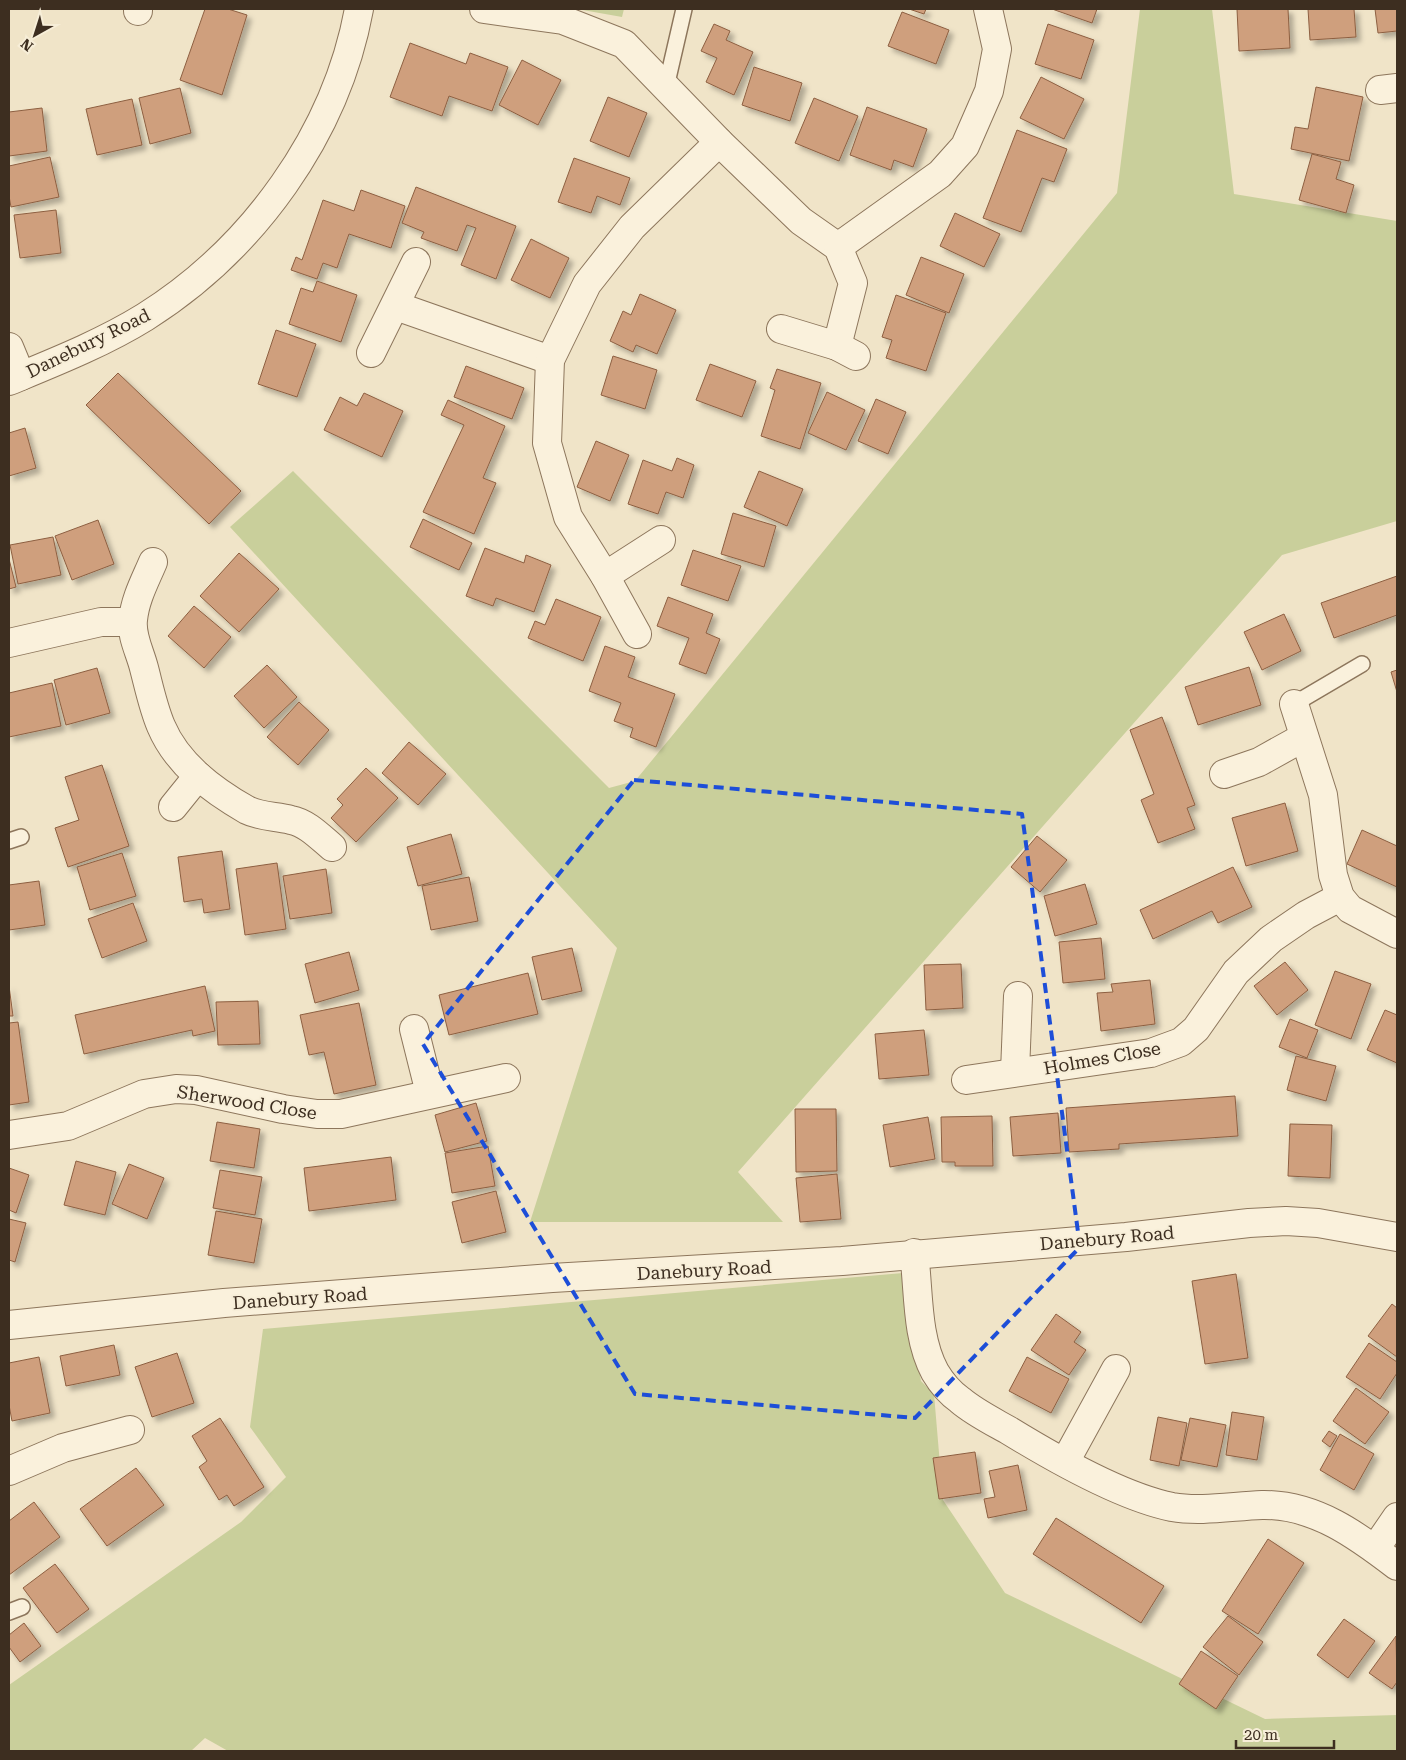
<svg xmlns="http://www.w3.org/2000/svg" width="1406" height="1760" font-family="'Roboto Serif',serif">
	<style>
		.green { fill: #c9cf9b }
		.building { fill: #cf9f7d; stroke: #8d5f41; filter: url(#shadow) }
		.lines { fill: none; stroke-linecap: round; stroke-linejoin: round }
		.service-casing { stroke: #8d765c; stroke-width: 18 }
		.minor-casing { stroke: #8d765c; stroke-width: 30 }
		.service { stroke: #faf1dc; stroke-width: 15 }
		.minor { stroke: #faf1dc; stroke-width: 28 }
		.marked { fill: none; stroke: #1d4ed8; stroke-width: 4; stroke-dasharray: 10 6; stroke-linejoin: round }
		.labels { text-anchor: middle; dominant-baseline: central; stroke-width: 4; stroke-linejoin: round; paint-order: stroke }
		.street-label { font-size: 18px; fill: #3d2e20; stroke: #f7eed8 }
	</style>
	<defs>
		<filter id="shadow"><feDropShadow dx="4.5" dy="4.5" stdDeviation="2.5" flood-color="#0004"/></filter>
	</defs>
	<rect width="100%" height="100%" fill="#f0e4c8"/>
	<g class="green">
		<polygon points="577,9 624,9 622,17"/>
		<polygon points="1140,9 1212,9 1234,194 1397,221 1397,521 1282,555 738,1172 783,1222 530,1222 617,948 230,527 293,471 609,788 635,781 1117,193"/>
		<polygon points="903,1273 921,1381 934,1394 943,1500 1005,1593 1265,1719 1397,1715 1397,1751 228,1751 205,1738 191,1751 9,1751 9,1685 241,1522 286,1477 250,1427 263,1329"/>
	</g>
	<g class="building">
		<polygon points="205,9 228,9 247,15 222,95 180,80"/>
		<polygon points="909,9 926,9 924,14"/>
		<polygon points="1052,9 1097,9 1092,23"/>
		<polygon points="1237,9 1288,9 1290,48 1239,51"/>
		<polygon points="1308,9 1354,9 1356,37 1310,40"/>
		<polygon points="1375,9 1397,9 1397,31 1378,33"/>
		<polygon points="902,12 949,30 936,64 888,46"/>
		<polygon points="714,24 730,31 726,40 753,52 734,95 706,82 717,58 701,51"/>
		<polygon points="1048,24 1094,40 1081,79 1035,64"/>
		<polygon points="410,43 466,64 470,53 508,67 492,111 449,96 442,116 390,97"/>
		<polygon points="522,60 561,80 538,125 499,105"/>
		<polygon points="754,67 802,83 790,121 742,105"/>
		<polygon points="1041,77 1084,99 1064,139 1020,118"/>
		<polygon points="1316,87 1363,97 1349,161 1291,149 1295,127 1308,129"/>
		<polygon points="180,88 191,133 150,144 139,98"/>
		<polygon points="608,97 647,113 629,157 590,141"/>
		<polygon points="814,98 858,116 839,161 795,143"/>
		<polygon points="132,99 142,145 97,155 86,109"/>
		<polygon points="867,107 927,129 913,167 894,160 891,170 850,155"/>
		<polygon points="42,108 47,151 9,156 9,112"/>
		<polygon points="1017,130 1067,149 1054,182 1042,178 1021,232 983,218"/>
		<polygon points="1312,154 1341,162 1336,179 1354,185 1346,213 1299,200"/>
		<polygon points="50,157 59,197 11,207 9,196 9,166"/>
		<polygon points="574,158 630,178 620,205 597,196 591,213 558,202"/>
		<polygon points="416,187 516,226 496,279 461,265 476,228 467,225 457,251 421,238 424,232 402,223"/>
		<polygon points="361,190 405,206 391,248 349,234 337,268 323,263 317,279 291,270 296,257 302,260 323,200 354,211"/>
		<polygon points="56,210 61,253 20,258 14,215"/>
		<polygon points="955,213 1000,234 984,267 940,246"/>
		<polygon points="531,239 569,258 550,298 511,280"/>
		<polygon points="921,257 964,274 949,313 906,295"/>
		<polygon points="317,281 357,295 341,342 289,324 301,288 313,292"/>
		<polygon points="640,294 676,310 657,354 636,345 633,352 610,341 623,311 631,315"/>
		<polygon points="896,295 946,313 926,371 886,358 892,340 882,337"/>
		<polygon points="276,330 316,344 297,397 258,384"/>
		<polygon points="613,356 657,370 645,409 601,395"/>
		<polygon points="710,364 756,381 742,417 696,400"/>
		<polygon points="466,366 524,388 512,419 454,397"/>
		<polygon points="777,369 821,383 800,449 761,436 775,390 770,388"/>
		<polygon points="118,373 241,491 209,524 86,405"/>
		<polygon points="827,392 865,410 846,450 808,433"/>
		<polygon points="364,393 403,411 382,457 324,430 340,397 357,406"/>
		<polygon points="876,399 906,412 888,454 858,441"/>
		<polygon points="448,400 505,426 483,478 496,483 474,534 423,512 464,425 441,415"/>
		<polygon points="25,428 36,468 9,476 9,433"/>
		<polygon points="596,441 629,455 610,501 577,487"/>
		<polygon points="677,458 694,465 683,498 666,492 658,514 628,504 643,460 672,471"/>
		<polygon points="759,471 803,489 787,526 744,507"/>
		<polygon points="733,513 776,526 764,567 721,554"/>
		<polygon points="423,519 472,543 459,570 410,547"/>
		<polygon points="98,520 114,564 72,580 55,536"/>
		<polygon points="53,537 61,575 18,584 10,545"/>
		<polygon points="485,548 524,563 526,555 551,565 534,612 496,598 493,606 466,596"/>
		<polygon points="693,550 741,566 728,601 681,585"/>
		<polygon points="239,553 279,589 239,632 200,596"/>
		<polygon points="9,559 16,587 9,589"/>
		<polygon points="1397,576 1397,615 1334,638 1321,603"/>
		<polygon points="668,597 713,614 706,633 720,639 706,674 679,664 689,638 657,626"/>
		<polygon points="556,599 601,617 583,661 528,638 535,621 545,625"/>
		<polygon points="194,606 231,637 204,668 168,636"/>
		<polygon points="1284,614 1301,651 1262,670 1244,632"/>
		<polygon points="605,646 635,657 628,677 675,694 656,747 630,737 633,728 614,721 621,703 589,691"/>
		<polygon points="267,665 297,697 264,728 234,696"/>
		<polygon points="1249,667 1261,705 1198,725 1185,687"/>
		<polygon points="97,668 110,713 66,725 54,680"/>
		<polygon points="1397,670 1397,692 1391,672"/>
		<polygon points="52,683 61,726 9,737 9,693"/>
		<polygon points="299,702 329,730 298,765 267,737"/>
		<polygon points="1162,717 1195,805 1187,808 1195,829 1158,843 1141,800 1154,794 1130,730"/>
		<polygon points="409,742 446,774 418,805 382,773"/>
		<polygon points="102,765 129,846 68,867 55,828 79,820 65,777"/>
		<polygon points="366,768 398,798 356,842 331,818 343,805 337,799"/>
		<polygon points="1285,803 1298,851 1246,866 1232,818"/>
		<polygon points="1362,830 1397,846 1397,887 1347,864"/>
		<polygon points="451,834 462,874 418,886 407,847"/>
		<polygon points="1037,836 1067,860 1040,892 1011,867"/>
		<polygon points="222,851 230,909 204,913 202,899 184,902 178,857"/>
		<polygon points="122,853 136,896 90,910 77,867"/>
		<polygon points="277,863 286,929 245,935 236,869"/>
		<polygon points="1233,867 1252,907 1218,923 1212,911 1153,939 1140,910"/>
		<polygon points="326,869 332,913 290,919 283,876"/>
		<polygon points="469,877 478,921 431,930 422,886"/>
		<polygon points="39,881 45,925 9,930 9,885"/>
		<polygon points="1085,884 1097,924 1055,936 1044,896"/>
		<polygon points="133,903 147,941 102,958 88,919"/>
		<polygon points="1101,938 1105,979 1063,983 1059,942"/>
		<polygon points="572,948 582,991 542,1000 532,957"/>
		<polygon points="349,952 359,990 315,1003 305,964"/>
		<polygon points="1285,962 1308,990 1277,1015 1254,986"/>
		<polygon points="961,964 963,1008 926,1010 924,965"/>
		<polygon points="1335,971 1371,984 1351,1039 1315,1025"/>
		<polygon points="528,973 538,1014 449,1035 439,995"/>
		<polygon points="1150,980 1155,1024 1101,1031 1097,993 1113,992 1111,984"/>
		<polygon points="9,986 13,1016 9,1016"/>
		<polygon points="205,986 215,1031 193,1036 192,1030 84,1054 75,1015"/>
		<polygon points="258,1001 260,1044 218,1045 216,1002"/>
		<polygon points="359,1003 376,1085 334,1094 324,1052 309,1055 300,1015"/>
		<polygon points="1385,1010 1397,1015 1397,1063 1367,1050"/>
		<polygon points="1290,1019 1318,1030 1307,1058 1279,1047"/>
		<polygon points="18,1022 29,1102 9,1105 9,1023"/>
		<polygon points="924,1030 929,1075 879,1079 875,1034"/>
		<polygon points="1296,1056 1336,1066 1326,1101 1287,1090"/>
		<polygon points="1235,1096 1238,1136 1119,1144 1119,1149 1069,1152 1066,1108"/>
		<polygon points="476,1103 487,1141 445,1152 435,1115"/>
		<polygon points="795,1109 836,1109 837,1171 796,1172"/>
		<polygon points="1058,1113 1061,1153 1013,1156 1010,1117"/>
		<polygon points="992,1116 993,1166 955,1166 955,1162 942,1162 941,1117"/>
		<polygon points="928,1117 935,1159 890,1167 883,1125"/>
		<polygon points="217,1122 260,1129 254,1168 210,1161"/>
		<polygon points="1290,1124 1332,1125 1330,1178 1288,1176"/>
		<polygon points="488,1146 495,1186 452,1193 445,1153"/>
		<polygon points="391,1157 396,1200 309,1211 304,1168"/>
		<polygon points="76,1161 116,1172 105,1215 64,1205"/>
		<polygon points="129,1164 164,1178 147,1219 112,1204"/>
		<polygon points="9,1168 29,1175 16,1213 9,1210"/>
		<polygon points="220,1170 262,1177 255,1215 213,1208"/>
		<polygon points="837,1174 841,1219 800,1222 796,1178"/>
		<polygon points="496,1191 506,1232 462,1243 452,1202"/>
		<polygon points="216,1211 262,1219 254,1263 208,1255"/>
		<polygon points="9,1219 26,1223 15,1262 9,1260"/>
		<polygon points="1236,1274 1248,1358 1205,1364 1192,1281"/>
		<polygon points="1392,1304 1397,1308 1397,1357 1368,1336"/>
		<polygon points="1056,1314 1081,1332 1074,1342 1086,1350 1069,1375 1031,1350"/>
		<polygon points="1369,1343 1397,1362 1397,1373 1380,1399 1346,1377"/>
		<polygon points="114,1345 120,1375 66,1386 60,1356"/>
		<polygon points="177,1353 194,1403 152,1417 135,1367"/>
		<polygon points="39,1357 50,1413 12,1421 9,1405 9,1363"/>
		<polygon points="1027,1357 1069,1379 1051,1413 1009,1391"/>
		<polygon points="1356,1388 1389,1412 1365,1444 1333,1421"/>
		<polygon points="1232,1412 1264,1417 1257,1460 1226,1455"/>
		<polygon points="1158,1417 1187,1423 1179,1466 1150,1460"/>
		<polygon points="220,1418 264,1487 234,1506 227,1495 219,1500 199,1467 207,1461 192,1436"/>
		<polygon points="1190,1418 1226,1425 1217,1467 1181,1460"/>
		<polygon points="1329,1431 1337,1436 1330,1447 1322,1441"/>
		<polygon points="1340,1434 1374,1454 1354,1490 1320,1470"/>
		<polygon points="975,1452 981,1493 939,1499 933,1458"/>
		<polygon points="1018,1465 1027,1510 988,1518 984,1499 995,1497 989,1471"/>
		<polygon points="136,1468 164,1505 107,1546 80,1509"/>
		<polygon points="34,1502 60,1537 9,1575 9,1521"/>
		<polygon points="1056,1518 1164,1586 1141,1623 1033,1554"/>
		<polygon points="1268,1539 1304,1563 1258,1634 1222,1611"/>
		<polygon points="55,1564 89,1609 57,1633 23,1588"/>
		<polygon points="1228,1616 1263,1642 1239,1675 1203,1647"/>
		<polygon points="1344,1619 1375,1641 1348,1678 1317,1655"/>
		<polygon points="24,1623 41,1646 20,1662 9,1647 9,1635"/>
		<polygon points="1396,1636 1397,1682 1392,1689 1369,1673"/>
		<polygon points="1201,1651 1238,1676 1216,1709 1179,1684"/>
	</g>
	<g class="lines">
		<defs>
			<g id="service">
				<polyline points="666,87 684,9"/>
				<polyline points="1294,704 1362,664"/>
				<polyline points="9,841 21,837"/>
				<polyline points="9,1612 22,1607"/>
			</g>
			<g id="minor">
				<polyline points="484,9 563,20 624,44 719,142 801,221 838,247 853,283 837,346"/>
				<polyline points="138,11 138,9"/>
				<polyline points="1380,90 1397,88"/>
				<polyline points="838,247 940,174 965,146 989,91 997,49 988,9"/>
				<polyline points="396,306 550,360"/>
				<polyline points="781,329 837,346 856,356"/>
				<polyline points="9,347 21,376"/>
				<polyline points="371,353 416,262"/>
				<path d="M 9,381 C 55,362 103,343 145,317 C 253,249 336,134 359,9"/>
				<path d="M 153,562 C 145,581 135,599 133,620 C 131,636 140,652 144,668 C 149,687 153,707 161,726 C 177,764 212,790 247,810 C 261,817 276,816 291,820 C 307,823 320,837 332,847"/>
				<polyline points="605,576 661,540"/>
				<polyline points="637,634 605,576 568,517 547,443 550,360 587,284 632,227 719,142"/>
				<polyline points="9,643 101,622 132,622"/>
				<polyline points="1294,704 1323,795 1333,875 1340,897 1350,909 1397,934"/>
				<polyline points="1224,774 1259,762 1304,737"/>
				<polyline points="173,807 198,776"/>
				<polyline points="414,1029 430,1093"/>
				<polyline points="1015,1072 1018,996"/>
				<polyline points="966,1080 1151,1053 1181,1042 1196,1029 1236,972 1271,939 1306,915 1340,897"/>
				<polyline points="9,1135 68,1126 144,1094 176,1089 196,1090 283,1109 317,1114 341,1114 506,1078"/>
				<path d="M 914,1253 C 919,1291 916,1337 935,1372 C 941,1382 950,1393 960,1400 C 974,1412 992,1421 1008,1430 C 1052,1457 1122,1497 1172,1507 C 1201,1512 1233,1506 1262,1505 C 1315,1504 1358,1536 1397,1566"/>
				<polyline points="9,1325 224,1303 552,1278 842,1261 1126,1237 1249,1223 1286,1221 1318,1223 1397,1237"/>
				<polyline points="1065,1462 1116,1369"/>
				<polyline points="9,1471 63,1448 130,1430"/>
				<polyline points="1375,1549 1397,1517"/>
			</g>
		</defs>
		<use href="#service" class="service-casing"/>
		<use href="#minor" class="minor-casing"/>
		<use href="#service" class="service"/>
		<use href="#minor" class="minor"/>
	</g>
	<path class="marked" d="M 634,780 L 1022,814 L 1080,1247 L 915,1418 L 635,1394 L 423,1044 Z"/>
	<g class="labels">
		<g class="street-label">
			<text transform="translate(88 343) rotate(-26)">Danebury Road</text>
			<text transform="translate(1102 1058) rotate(-10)">Holmes Close</text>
			<text transform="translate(247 1102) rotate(9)">Sherwood Close</text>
			<text transform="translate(1107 1238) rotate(-5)">Danebury Road</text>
			<text transform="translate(704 1270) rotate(-3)">Danebury Road</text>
			<text transform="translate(300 1298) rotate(-4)">Danebury Road</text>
		</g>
	</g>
	<rect width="1406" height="1760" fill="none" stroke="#3d2e20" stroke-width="20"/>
	<g transform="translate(35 35) rotate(219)" stroke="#f7eed8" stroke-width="4" paint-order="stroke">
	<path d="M0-4L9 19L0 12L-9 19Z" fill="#3d2e20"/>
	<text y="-8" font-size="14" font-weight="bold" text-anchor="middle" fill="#3d2e20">N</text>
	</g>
	<path d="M1236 1740v8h98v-8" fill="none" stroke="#3d2e20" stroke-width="2.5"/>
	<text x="1244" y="1740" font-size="15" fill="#3d2e20" stroke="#f7eed8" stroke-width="4" paint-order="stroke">20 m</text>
</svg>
